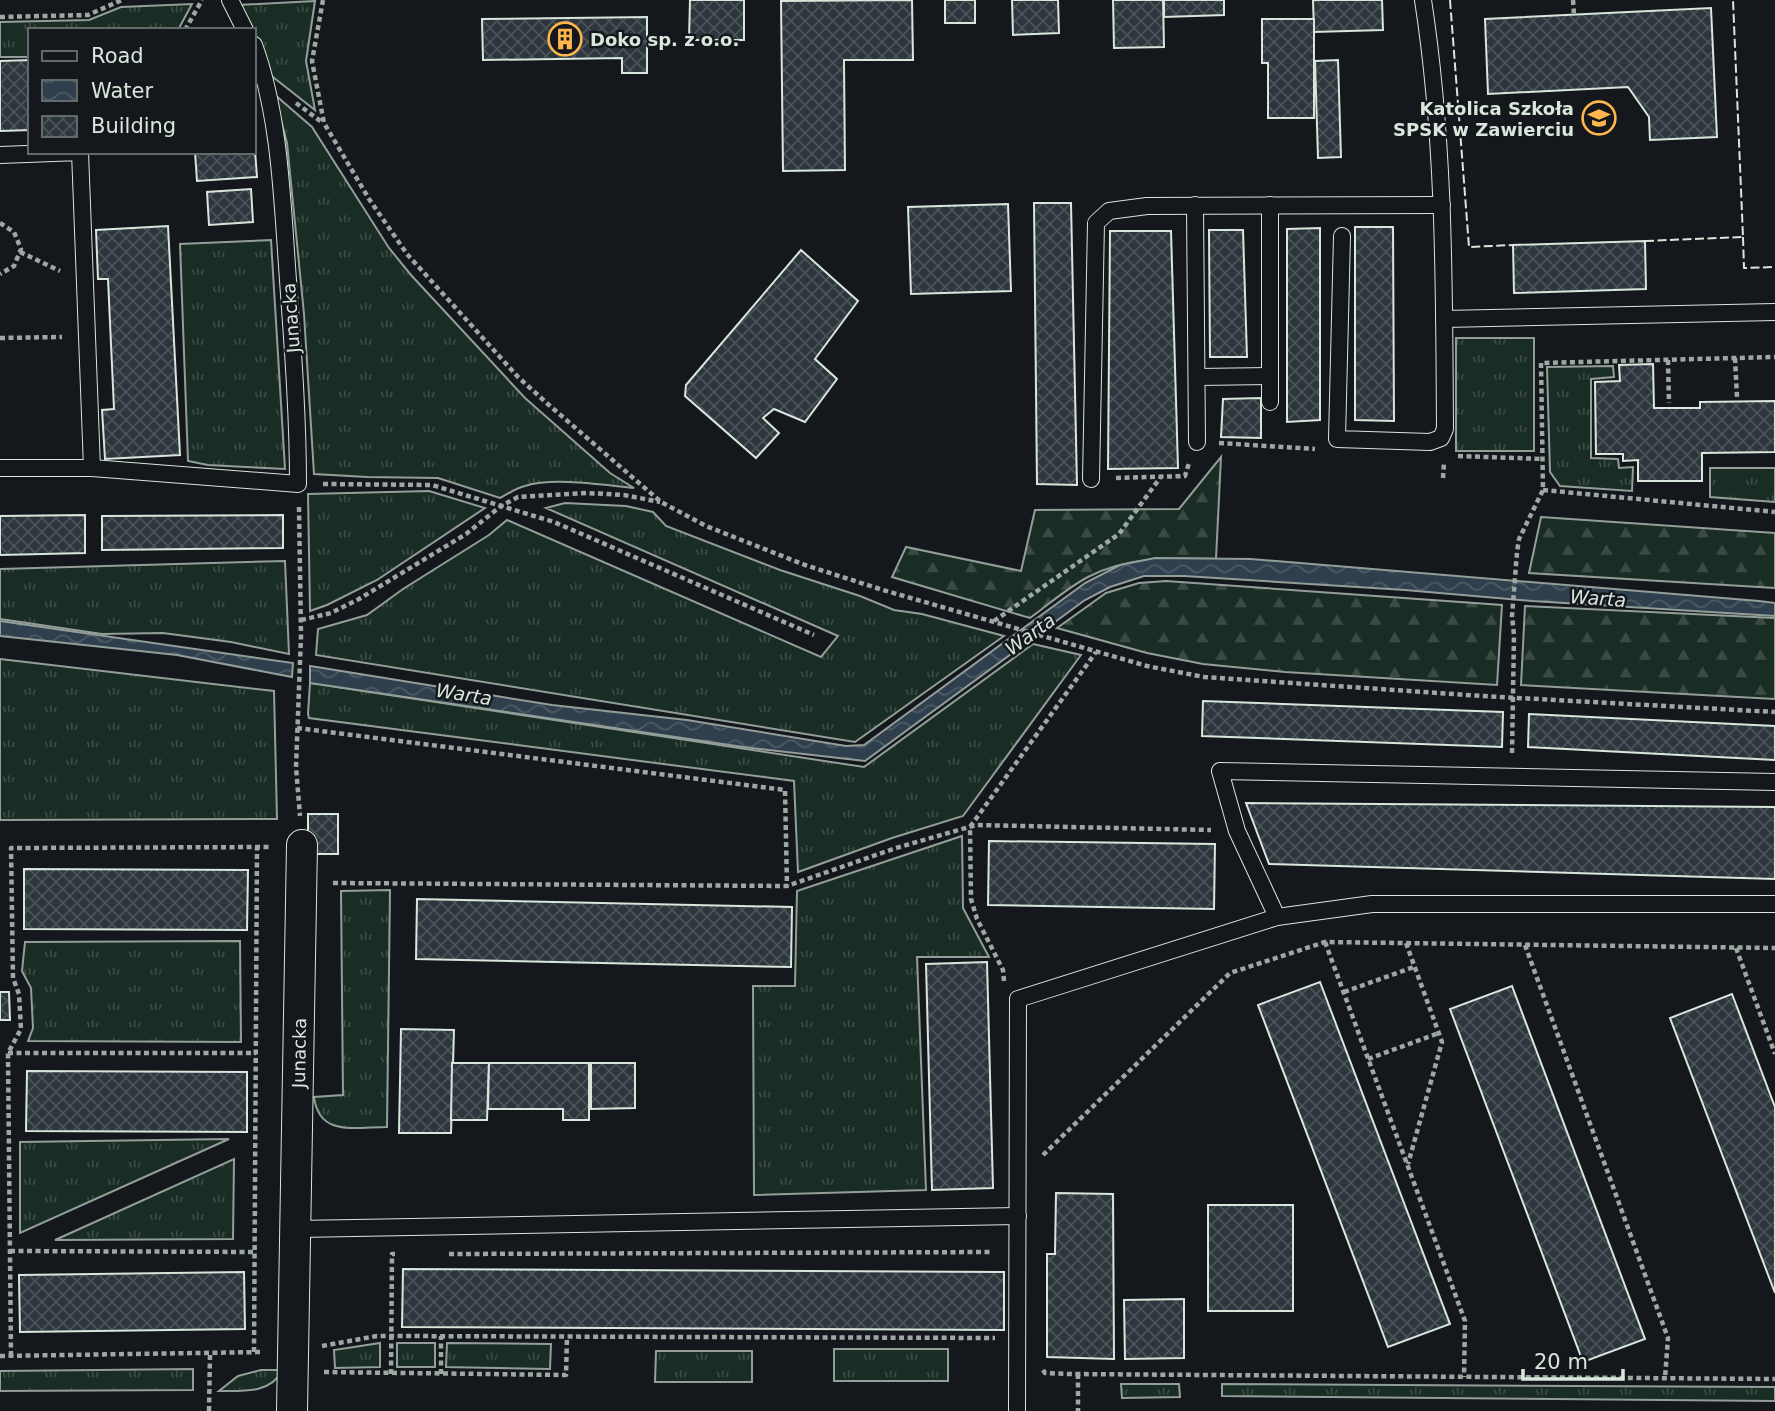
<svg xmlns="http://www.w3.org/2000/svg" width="1775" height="1411" font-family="'DejaVu Sans',sans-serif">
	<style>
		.grass { fill: url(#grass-tufts); stroke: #939e99; stroke-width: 2 }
		.forest { fill: url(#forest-firs); stroke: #939e99; stroke-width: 2 }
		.water { fill: url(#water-waves); stroke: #939e99; stroke-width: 2 }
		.building { fill: url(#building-cross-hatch); stroke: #d8e6dc; stroke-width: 2 }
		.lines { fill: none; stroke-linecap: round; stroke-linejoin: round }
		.lane-casing { stroke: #d8e6dc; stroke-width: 18 }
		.street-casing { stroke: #d8e6dc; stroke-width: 32 }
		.path { stroke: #9da8a2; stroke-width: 4.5; stroke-dasharray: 5 3.5; stroke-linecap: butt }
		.lane { stroke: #14181c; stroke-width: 16 }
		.street { stroke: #14181c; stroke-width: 30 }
		.fence { stroke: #d8e6dc; stroke-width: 2; stroke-dasharray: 9 3.5; stroke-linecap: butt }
		.labels { text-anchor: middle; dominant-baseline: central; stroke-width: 5; stroke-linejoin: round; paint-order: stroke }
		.poi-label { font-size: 18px; font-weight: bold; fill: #d8e6dc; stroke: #14181c; text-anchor: start }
		.street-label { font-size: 18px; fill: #d8e6dc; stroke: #14181c }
		.water-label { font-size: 19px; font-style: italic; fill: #d8e6dc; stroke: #14181c }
	</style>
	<defs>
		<pattern id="grass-tufts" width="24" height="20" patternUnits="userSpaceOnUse" patternTransform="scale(1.75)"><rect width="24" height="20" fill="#1a2d24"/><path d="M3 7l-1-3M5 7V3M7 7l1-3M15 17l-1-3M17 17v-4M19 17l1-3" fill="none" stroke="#3b4b43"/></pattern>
		<pattern id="forest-firs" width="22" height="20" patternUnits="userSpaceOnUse" patternTransform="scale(1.75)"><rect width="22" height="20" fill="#1a2d24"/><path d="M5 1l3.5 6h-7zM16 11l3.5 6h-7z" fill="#3b4b43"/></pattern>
		<pattern id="water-waves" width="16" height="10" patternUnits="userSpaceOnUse" patternTransform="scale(1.75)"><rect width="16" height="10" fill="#2f3f4d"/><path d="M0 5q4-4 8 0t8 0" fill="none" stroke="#4c5b66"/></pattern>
		<pattern id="building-cross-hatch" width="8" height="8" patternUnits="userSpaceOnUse" patternTransform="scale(1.75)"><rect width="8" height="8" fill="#2c363c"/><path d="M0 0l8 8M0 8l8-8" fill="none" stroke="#4a5358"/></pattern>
	</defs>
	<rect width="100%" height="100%" fill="#14181c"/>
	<g class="grass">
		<polygon points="315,1 306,61 315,110 269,74 260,43 239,5"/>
		<polygon points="192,4 178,30 30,30 30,57 0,57 0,22 89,20 121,7"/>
		<path d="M 274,94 L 312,127 L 389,248 L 411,275 L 525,398 L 610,473 L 634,488 C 603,485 553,477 525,486 C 516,488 508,494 500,498 L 438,478 L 367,477 L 314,474 L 304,314 L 287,143 Z"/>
		<polygon points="271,240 285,469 208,465 188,461 180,244"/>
		<rect x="1456" y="338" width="78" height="113"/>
		<polygon points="1613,366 1614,377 1591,379 1591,458 1618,459 1619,468 1633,467 1632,491 1560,486 1550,472 1547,367"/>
		<polygon points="1710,468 1775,468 1775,502 1710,497"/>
		<polygon points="429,491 485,508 377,580 327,605 310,611 308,494"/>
		<polygon points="565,503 626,506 653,512 666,526 780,570 860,596 894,610 922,614 1004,636 855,742 316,655 318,629 367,615 403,589 489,535 507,520 821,657 838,636 546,508"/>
		<polygon points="285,561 289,654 231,642 163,633 102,634 0,619 0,569"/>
		<polygon points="1033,644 1081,655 963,816 892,838 798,872 794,781 309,718 308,714 310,683 864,767"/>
		<polygon points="0,659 274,691 277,819 0,820"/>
		<polygon points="962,836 963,908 989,957 917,957 926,1190 754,1195 753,986 795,986 797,891"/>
		<path d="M 390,890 L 387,1127 C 355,1127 319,1137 314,1097 L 343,1095 L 341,891 Z"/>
		<polygon points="240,941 241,1042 28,1041 33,1028 31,988 22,971 25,942"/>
		<polygon points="229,1139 20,1233 20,1142"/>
		<polygon points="234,1159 233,1239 55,1240"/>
		<polygon points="380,1343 380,1367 335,1368 334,1350"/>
		<rect x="397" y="1343" width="38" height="24"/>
		<polygon points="447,1343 551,1344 550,1369 446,1367"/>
		<rect x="834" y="1349" width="114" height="32"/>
		<polygon points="656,1351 752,1351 752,1382 655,1382"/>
		<polygon points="193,1369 193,1390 0,1391 0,1371"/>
		<path d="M 261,1370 L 283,1370 C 270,1394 243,1391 219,1391 L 238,1376 Z"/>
		<polygon points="1121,1384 1179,1384 1180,1397 1122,1398"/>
		<polygon points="1222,1384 1775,1387 1775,1401 1222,1396"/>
	</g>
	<g class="forest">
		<path d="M 1221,457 L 1216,559 C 1172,558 1128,556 1088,577 C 1067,588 1048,605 1030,618 L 892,577 L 906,547 L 1021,571 L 1035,510 L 1179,509 Z"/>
		<polygon points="1541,517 1775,533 1775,588 1529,573"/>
		<polygon points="1166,581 1502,605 1497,685 1285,672 1203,664 1147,653 1057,628 1106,593 1139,583"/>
		<polygon points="1525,606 1775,618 1775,699 1521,685"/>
	</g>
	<g class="water">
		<polygon points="1155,558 1251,559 1759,601 1775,603 1775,616 1532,601 1405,590 1184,576 1144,576 1110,587 1085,600 865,761 743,747 310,683 310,666 552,705 687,720 846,746 864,745 1085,583 1120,565"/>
		<polygon points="0,621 293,663 292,677 177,655 0,636"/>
	</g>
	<g class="building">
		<polygon points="690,0 744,0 744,40 689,40"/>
		<polygon points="912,0 913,60 844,60 845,170 783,171 781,1"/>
		<rect x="945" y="0" width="30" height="23"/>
		<polygon points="1012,0 1058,0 1059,33 1013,35"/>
		<polygon points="1113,0 1163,0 1164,47 1114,48"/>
		<polygon points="1164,0 1224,0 1224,15 1164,17"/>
		<polygon points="1313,0 1382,0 1383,30 1314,32"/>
		<polygon points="1711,8 1717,137 1650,140 1649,117 1628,87 1488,94 1485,19"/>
		<polygon points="647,17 647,73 622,73 622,58 483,60 482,19"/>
		<polygon points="1262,19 1314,19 1314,118 1268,118 1268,63 1262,63"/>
		<polygon points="30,60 30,130 0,131 0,61"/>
		<polygon points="1338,60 1341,157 1318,158 1315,61"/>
		<polygon points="254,137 257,177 197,181 195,152 254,152"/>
		<polygon points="251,189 253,222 209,225 207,192"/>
		<polygon points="1034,203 1071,203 1077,485 1037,484"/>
		<polygon points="1008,204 1011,291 911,294 908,207"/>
		<polygon points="168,226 180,455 105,459 102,410 114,409 108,279 98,279 96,230"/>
		<polygon points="1355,227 1393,227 1394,421 1355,420"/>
		<polygon points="1320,228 1320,420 1287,422 1287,229"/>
		<polygon points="1209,230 1243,230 1247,357 1210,357"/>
		<polygon points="1110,231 1171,231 1178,468 1108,469"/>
		<polygon points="1645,241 1646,289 1514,293 1513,245"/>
		<polygon points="801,250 858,301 815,359 837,379 805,422 774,409 763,418 779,433 756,458 685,396 686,385"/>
		<polygon points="1653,364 1654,408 1700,408 1700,402 1775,401 1775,452 1702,453 1702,481 1638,481 1638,460 1623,461 1623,454 1596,454 1595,382 1620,381 1619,365"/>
		<polygon points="1261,398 1261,438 1221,437 1223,399"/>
		<polygon points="85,515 85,553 0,555 0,516"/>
		<polygon points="283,515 283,548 102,550 102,516"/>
		<polygon points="1203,701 1503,712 1502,747 1202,736"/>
		<polygon points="1529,714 1775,726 1775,760 1528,747"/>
		<polygon points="1246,803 1775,807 1775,879 1269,864"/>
		<polygon points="308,814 338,814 338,854 314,854 314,836 308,836"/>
		<polygon points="989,841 1215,844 1214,909 988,905"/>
		<polygon points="24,869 248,870 247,930 24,929"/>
		<polygon points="417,899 792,907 791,967 416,959"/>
		<polygon points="987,962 993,1188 932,1190 926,964"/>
		<polygon points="1320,982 1450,1324 1388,1347 1258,1005"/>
		<polygon points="1512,986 1645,1339 1583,1362 1450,1009"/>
		<polygon points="0,992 9,992 10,1020 0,1020"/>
		<polygon points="1732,994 1775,1107 1775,1293 1670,1018"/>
		<polygon points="401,1029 454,1030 451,1133 399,1133"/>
		<polygon points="452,1063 489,1063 487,1120 451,1120"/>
		<polygon points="489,1063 589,1063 589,1120 563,1120 563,1109 488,1109"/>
		<polygon points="591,1063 635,1063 635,1108 591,1109"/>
		<polygon points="27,1071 247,1072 247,1132 26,1131"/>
		<polygon points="1056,1193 1113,1194 1114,1359 1047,1357 1047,1254 1055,1254"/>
		<rect x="1208" y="1205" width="85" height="106"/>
		<polygon points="403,1269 1004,1272 1004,1330 402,1327"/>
		<polygon points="244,1272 245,1329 20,1332 19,1275"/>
		<polygon points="1184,1299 1184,1358 1125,1359 1124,1300"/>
	</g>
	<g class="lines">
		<defs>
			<g id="lane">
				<polyline points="230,0 245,30"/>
				<polyline points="0,155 80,152 92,468 0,468"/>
				<polyline points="1195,205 1197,442"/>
				<polyline points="1270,205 1270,402"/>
				<path d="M 1342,236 L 1337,439 L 1430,442 L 1441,438 L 1445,429 C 1444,286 1445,142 1423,0"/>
				<polyline points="1444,319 1775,312"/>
				<polyline points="1197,377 1270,376"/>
				<path d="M 92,468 L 298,484 C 298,411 292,338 287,266 C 282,194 279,113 254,45"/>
				<polyline points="1091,479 1096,223 1109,211 1147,206 1442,205"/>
				<polyline points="1277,917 1237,831 1220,771 1775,782"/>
				<polyline points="297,1229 1018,1216"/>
				<polyline points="1017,1411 1018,999 1277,917 1372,904 1775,904"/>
			</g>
			<polyline id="street" points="292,1411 302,845"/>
		</defs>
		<use href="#lane" class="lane-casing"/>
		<use href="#street" class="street-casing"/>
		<g class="path">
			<polyline points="323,0 312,61 324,123 369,199 407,254 518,377 549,405 661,502 706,526 805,565 883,590 1147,666 1204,677 1482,696 1775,712"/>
			<polyline points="1573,0 1574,15"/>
			<polyline points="0,17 88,15 122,0"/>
			<polyline points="185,30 202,0"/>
			<polyline points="296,103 323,123"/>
			<polyline points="0,223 14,232 21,249 14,266 0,274"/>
			<polyline points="20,252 60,271"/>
			<polyline points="0,338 62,337"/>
			<polyline points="1735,358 1737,397"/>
			<polyline points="1668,360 1669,403"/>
			<polyline points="1219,443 1315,449"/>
			<polyline points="1458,456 1543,459"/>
			<polyline points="1116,478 1185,476 1189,463"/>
			<polyline points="1443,478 1444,462"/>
			<polyline points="323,484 432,485 554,522 814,635"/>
			<polyline points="1543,490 1775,512"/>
			<polyline points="299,507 301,636 296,767 300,816"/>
			<polyline points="301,620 331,613 359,599 466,534 501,506 518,497 587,493 624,495 660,502"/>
			<polyline points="994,621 1119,534 1160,478"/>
			<polyline points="297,728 785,790 787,886"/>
			<polyline points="1512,753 1514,635 1512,616 1517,552 1519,539 1543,490 1541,363 1775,357"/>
			<polyline points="333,883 787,886 896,848 976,825 1211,830"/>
			<polyline points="1325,942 1465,1321 1464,1377"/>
			<polyline points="1406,943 1442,1042 1408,1164"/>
			<polyline points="1525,945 1668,1338 1665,1378"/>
			<polyline points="1736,948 1775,1054"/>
			<polyline points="1004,981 1003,970 977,919 971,899 970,827 1096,652"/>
			<polyline points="1344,992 1414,967"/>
			<polyline points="8,1053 256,1053"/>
			<polyline points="1368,1059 1439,1033"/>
			<polyline points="1043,1155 1230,973 1325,942 1775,948"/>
			<polyline points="10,1251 255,1252"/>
			<polyline points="449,1254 993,1252"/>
			<polyline points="322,1346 377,1336 392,1336 995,1338"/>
			<polyline points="254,1352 257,847"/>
			<polyline points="0,1356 262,1352"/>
			<polyline points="11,1356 8,1053 21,1029 19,994 13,978 11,848 270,847"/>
			<polyline points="1043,1370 1045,1373 1068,1374 1775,1379"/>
			<polyline points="324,1372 566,1375 567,1337"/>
			<polyline points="391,1374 392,1254 395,1254"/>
			<polyline points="441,1374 441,1336"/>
			<polyline points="1078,1374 1078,1411"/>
			<polyline points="209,1411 210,1354"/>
		</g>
		<use href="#lane" class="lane"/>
		<use href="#street" class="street"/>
		<g class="fence">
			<polyline points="1450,0 1469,247 1513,245"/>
			<polyline points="1743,237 1744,268 1775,267"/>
			<polyline points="1645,241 1743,237 1733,0"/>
		</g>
	</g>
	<defs>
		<symbol id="building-ring" viewBox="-11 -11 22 22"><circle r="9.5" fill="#14181c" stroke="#ffb74d" stroke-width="1.5"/><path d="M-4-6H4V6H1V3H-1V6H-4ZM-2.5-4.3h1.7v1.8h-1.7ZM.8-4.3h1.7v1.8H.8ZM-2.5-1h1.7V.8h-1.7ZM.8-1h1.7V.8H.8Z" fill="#ffb74d"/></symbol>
		<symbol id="school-ring" viewBox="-11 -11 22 22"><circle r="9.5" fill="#14181c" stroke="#ffb74d" stroke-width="1.5"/><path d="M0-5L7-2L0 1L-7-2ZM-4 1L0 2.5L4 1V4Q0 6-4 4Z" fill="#ffb74d"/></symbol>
	</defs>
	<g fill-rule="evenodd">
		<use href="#building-ring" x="546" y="20" width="38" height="38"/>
		<use href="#school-ring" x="1580" y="99" width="38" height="38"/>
	</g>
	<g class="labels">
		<g class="poi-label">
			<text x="590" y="39">Doko sp. z o.o.</text>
			<text x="1574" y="108" text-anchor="end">Katolica Szkoła<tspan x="1574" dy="21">SPSK w Zawierciu</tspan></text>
		</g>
		<g class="street-label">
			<text transform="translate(291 318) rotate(-94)">Junacka</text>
			<text transform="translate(299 1053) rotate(-89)">Junacka</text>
		</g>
		<g class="water-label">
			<text transform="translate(1598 598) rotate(4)">Warta</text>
			<text transform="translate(1030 634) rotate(-36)">Warta</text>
			<text transform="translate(464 694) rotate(9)">Warta</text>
		</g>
	</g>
	<rect x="28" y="28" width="228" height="126" fill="#14181c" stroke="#626a69" stroke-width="2"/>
	<rect x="42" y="51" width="35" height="10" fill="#14181c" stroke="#626a69" stroke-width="2"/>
	<text x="91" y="63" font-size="21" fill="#d8e6dc">Road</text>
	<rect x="42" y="80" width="35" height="21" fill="url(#water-waves)" stroke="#626a69" stroke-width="2"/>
	<text x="91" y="98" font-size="21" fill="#d8e6dc">Water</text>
	<rect x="42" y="116" width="35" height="21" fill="url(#building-cross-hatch)" stroke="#626a69" stroke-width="2"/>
	<text x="91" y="133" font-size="21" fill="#d8e6dc">Building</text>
	<path d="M1523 1369v10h100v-10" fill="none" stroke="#d8e6dc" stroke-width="3.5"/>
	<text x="1534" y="1369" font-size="21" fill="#d8e6dc" stroke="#14181c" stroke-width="5" paint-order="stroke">20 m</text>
</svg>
